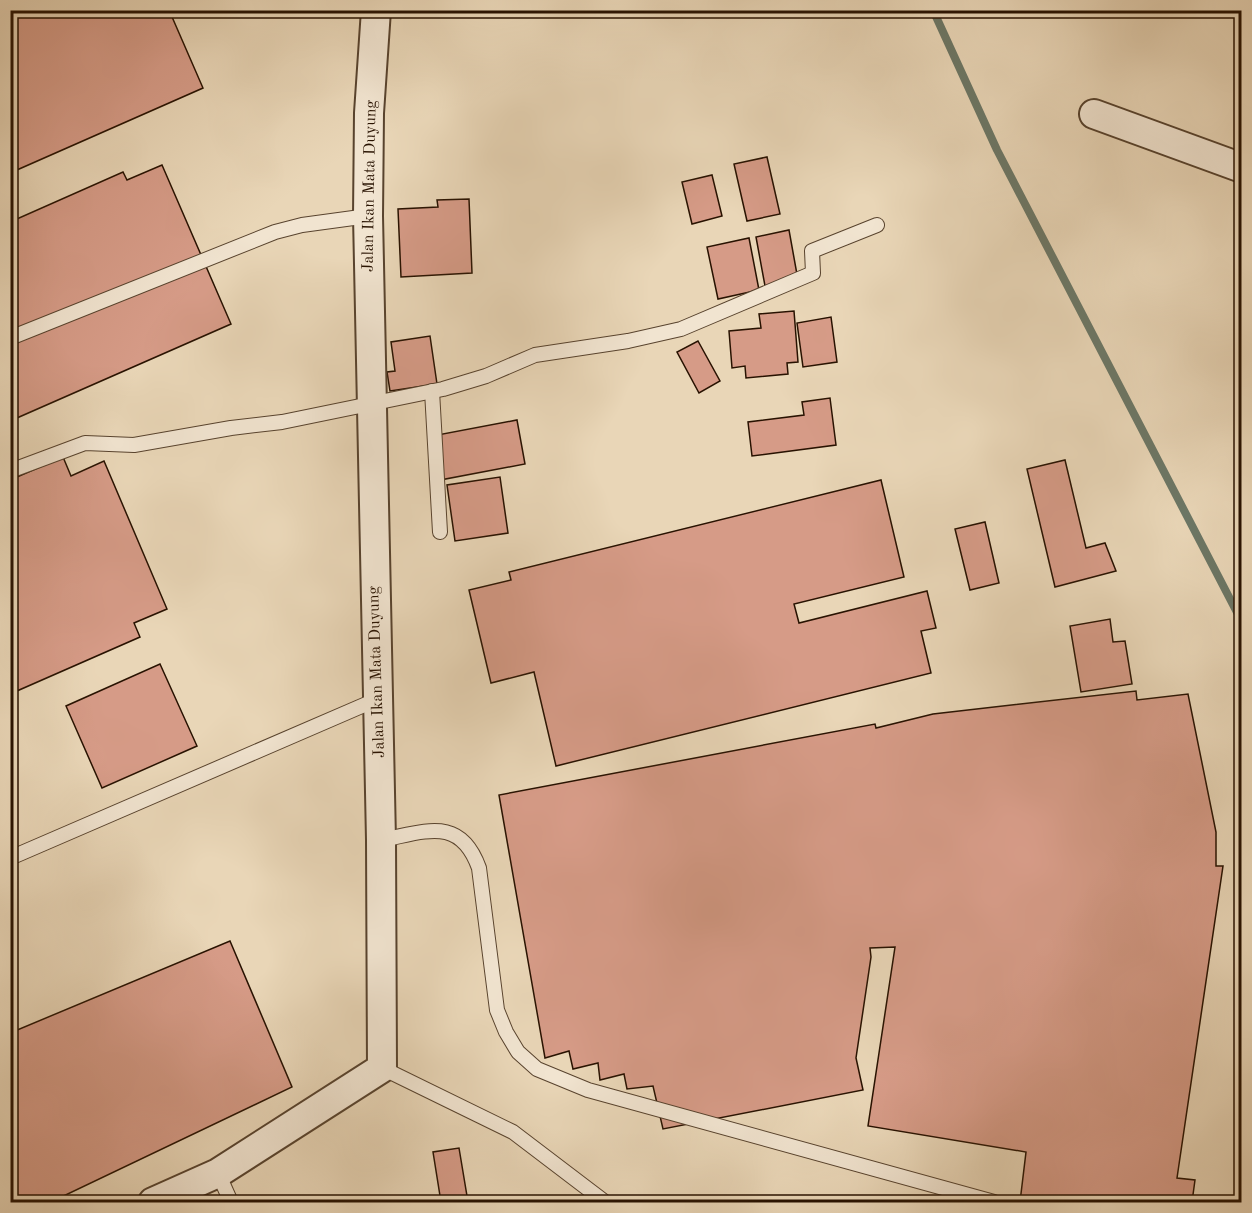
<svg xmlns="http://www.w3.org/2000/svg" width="1252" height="1213" font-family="'Old Standard TT',serif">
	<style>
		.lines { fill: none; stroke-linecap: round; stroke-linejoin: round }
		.stream { stroke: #6c7766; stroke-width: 8 }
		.building { fill: #d69b87; stroke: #281201; stroke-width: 1.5 }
		.lane-casing { stroke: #58432e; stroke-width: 16 }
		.street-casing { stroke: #58432e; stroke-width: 32 }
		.lane { stroke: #f1e4d0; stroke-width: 14 }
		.street { stroke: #f1e4d0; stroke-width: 28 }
		.labels { text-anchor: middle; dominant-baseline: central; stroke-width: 4.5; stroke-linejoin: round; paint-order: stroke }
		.street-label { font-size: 16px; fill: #281201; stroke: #f1e4d0 }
	</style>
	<rect width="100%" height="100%" fill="#e9d6b7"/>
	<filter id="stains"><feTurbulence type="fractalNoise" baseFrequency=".00333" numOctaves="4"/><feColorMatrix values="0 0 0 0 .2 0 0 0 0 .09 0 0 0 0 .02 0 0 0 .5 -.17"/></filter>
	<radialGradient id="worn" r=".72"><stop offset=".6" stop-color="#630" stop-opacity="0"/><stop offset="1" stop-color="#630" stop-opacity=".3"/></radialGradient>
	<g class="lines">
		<polyline class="stream" points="933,10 997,150 1242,622"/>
	</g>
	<g class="building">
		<polygon points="10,10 169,10 203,88 10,173"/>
		<polygon points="767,157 780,214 747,221 734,164"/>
		<polygon points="162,165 231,324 10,421 10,222 123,172 127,180"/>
		<polygon points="712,175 722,216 692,224 682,182"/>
		<polygon points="469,199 472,273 401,277 398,209 438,207 437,200"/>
		<polygon points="789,230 798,280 765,286 756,237"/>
		<polygon points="749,238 759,290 718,299 707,247"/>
		<polygon points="794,311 798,362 787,363 788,374 746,378 745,366 732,368 729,331 761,328 759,314"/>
		<polygon points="831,317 837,362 803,367 797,323"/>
		<polygon points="430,336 437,384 390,391 387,372 395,371 391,342"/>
		<polygon points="698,341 720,381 699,393 677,352"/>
		<polygon points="830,398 836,445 752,456 748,422 804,415 802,402"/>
		<polygon points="517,420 525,464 440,480 432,436"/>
		<polygon points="63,457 71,476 104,461 167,609 134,623 140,637 10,694 10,480"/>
		<polygon points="1065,460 1086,548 1105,543 1116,571 1055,587 1027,469"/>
		<polygon points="500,477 508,533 455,541 447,485"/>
		<polygon points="881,480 904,577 794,604 799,623 927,591 936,628 921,631 931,673 556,766 534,672 491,683 469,590 511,580 509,572"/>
		<polygon points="985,522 999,583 970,590 955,529"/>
		<polygon points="1110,619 1113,642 1125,641 1132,684 1081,692 1070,626"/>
		<polygon points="160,664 197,746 102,788 66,706"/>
		<polygon points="1136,691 1137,700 1188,694 1216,832 1216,866 1223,866 1177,1178 1195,1180 1192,1202 1020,1202 1026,1152 868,1126 895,947 870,948 871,957 856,1058 863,1090 663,1129 653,1086 627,1089 624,1074 600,1080 598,1063 573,1069 569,1051 545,1058 499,795 875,724 876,728 933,714"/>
		<polygon points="230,941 292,1087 51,1202 10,1202 10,1033"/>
		<polygon points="459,1148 468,1202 441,1202 433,1152"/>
	</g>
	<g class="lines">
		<defs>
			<g id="lane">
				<polyline points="10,338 275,232 302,225 368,216"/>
				<polyline points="432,391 440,532"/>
				<polyline points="10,471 85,443 134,445 231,428 282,422 443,389 486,376 535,355 628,341 681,329 813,273 812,251 877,225"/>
				<path d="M 381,840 C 425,832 460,815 479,868 L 497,1010 L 506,1032 L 518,1052 L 537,1069 L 588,1090 L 994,1202"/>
				<polyline points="10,858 378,699"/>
				<polyline points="382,1068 513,1132 605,1202"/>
				<polyline points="218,1173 231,1202"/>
			</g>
			<g id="street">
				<polyline points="1094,114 1242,168"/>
				<polyline points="153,1202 218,1173 382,1068 381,840 368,216 369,113 376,10"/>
			</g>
		</defs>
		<use href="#lane" class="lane-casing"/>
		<use href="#street" class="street-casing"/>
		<use href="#lane" class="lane"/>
		<use href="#street" class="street"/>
	</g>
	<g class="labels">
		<g class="street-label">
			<text transform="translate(370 186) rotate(-89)">Jalan Ikan Mata Duyung</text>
			<text transform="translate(377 672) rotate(-92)">Jalan Ikan Mata Duyung</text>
		</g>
	</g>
	<rect width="1252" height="1213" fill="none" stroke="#e9d6b7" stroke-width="36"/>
	<rect x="12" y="12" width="1228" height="1189" fill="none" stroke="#281201" stroke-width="3"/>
	<rect x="18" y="18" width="1216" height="1177" fill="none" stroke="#281201" stroke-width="1.5"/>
	<rect width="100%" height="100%" filter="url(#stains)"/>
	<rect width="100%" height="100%" fill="url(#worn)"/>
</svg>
